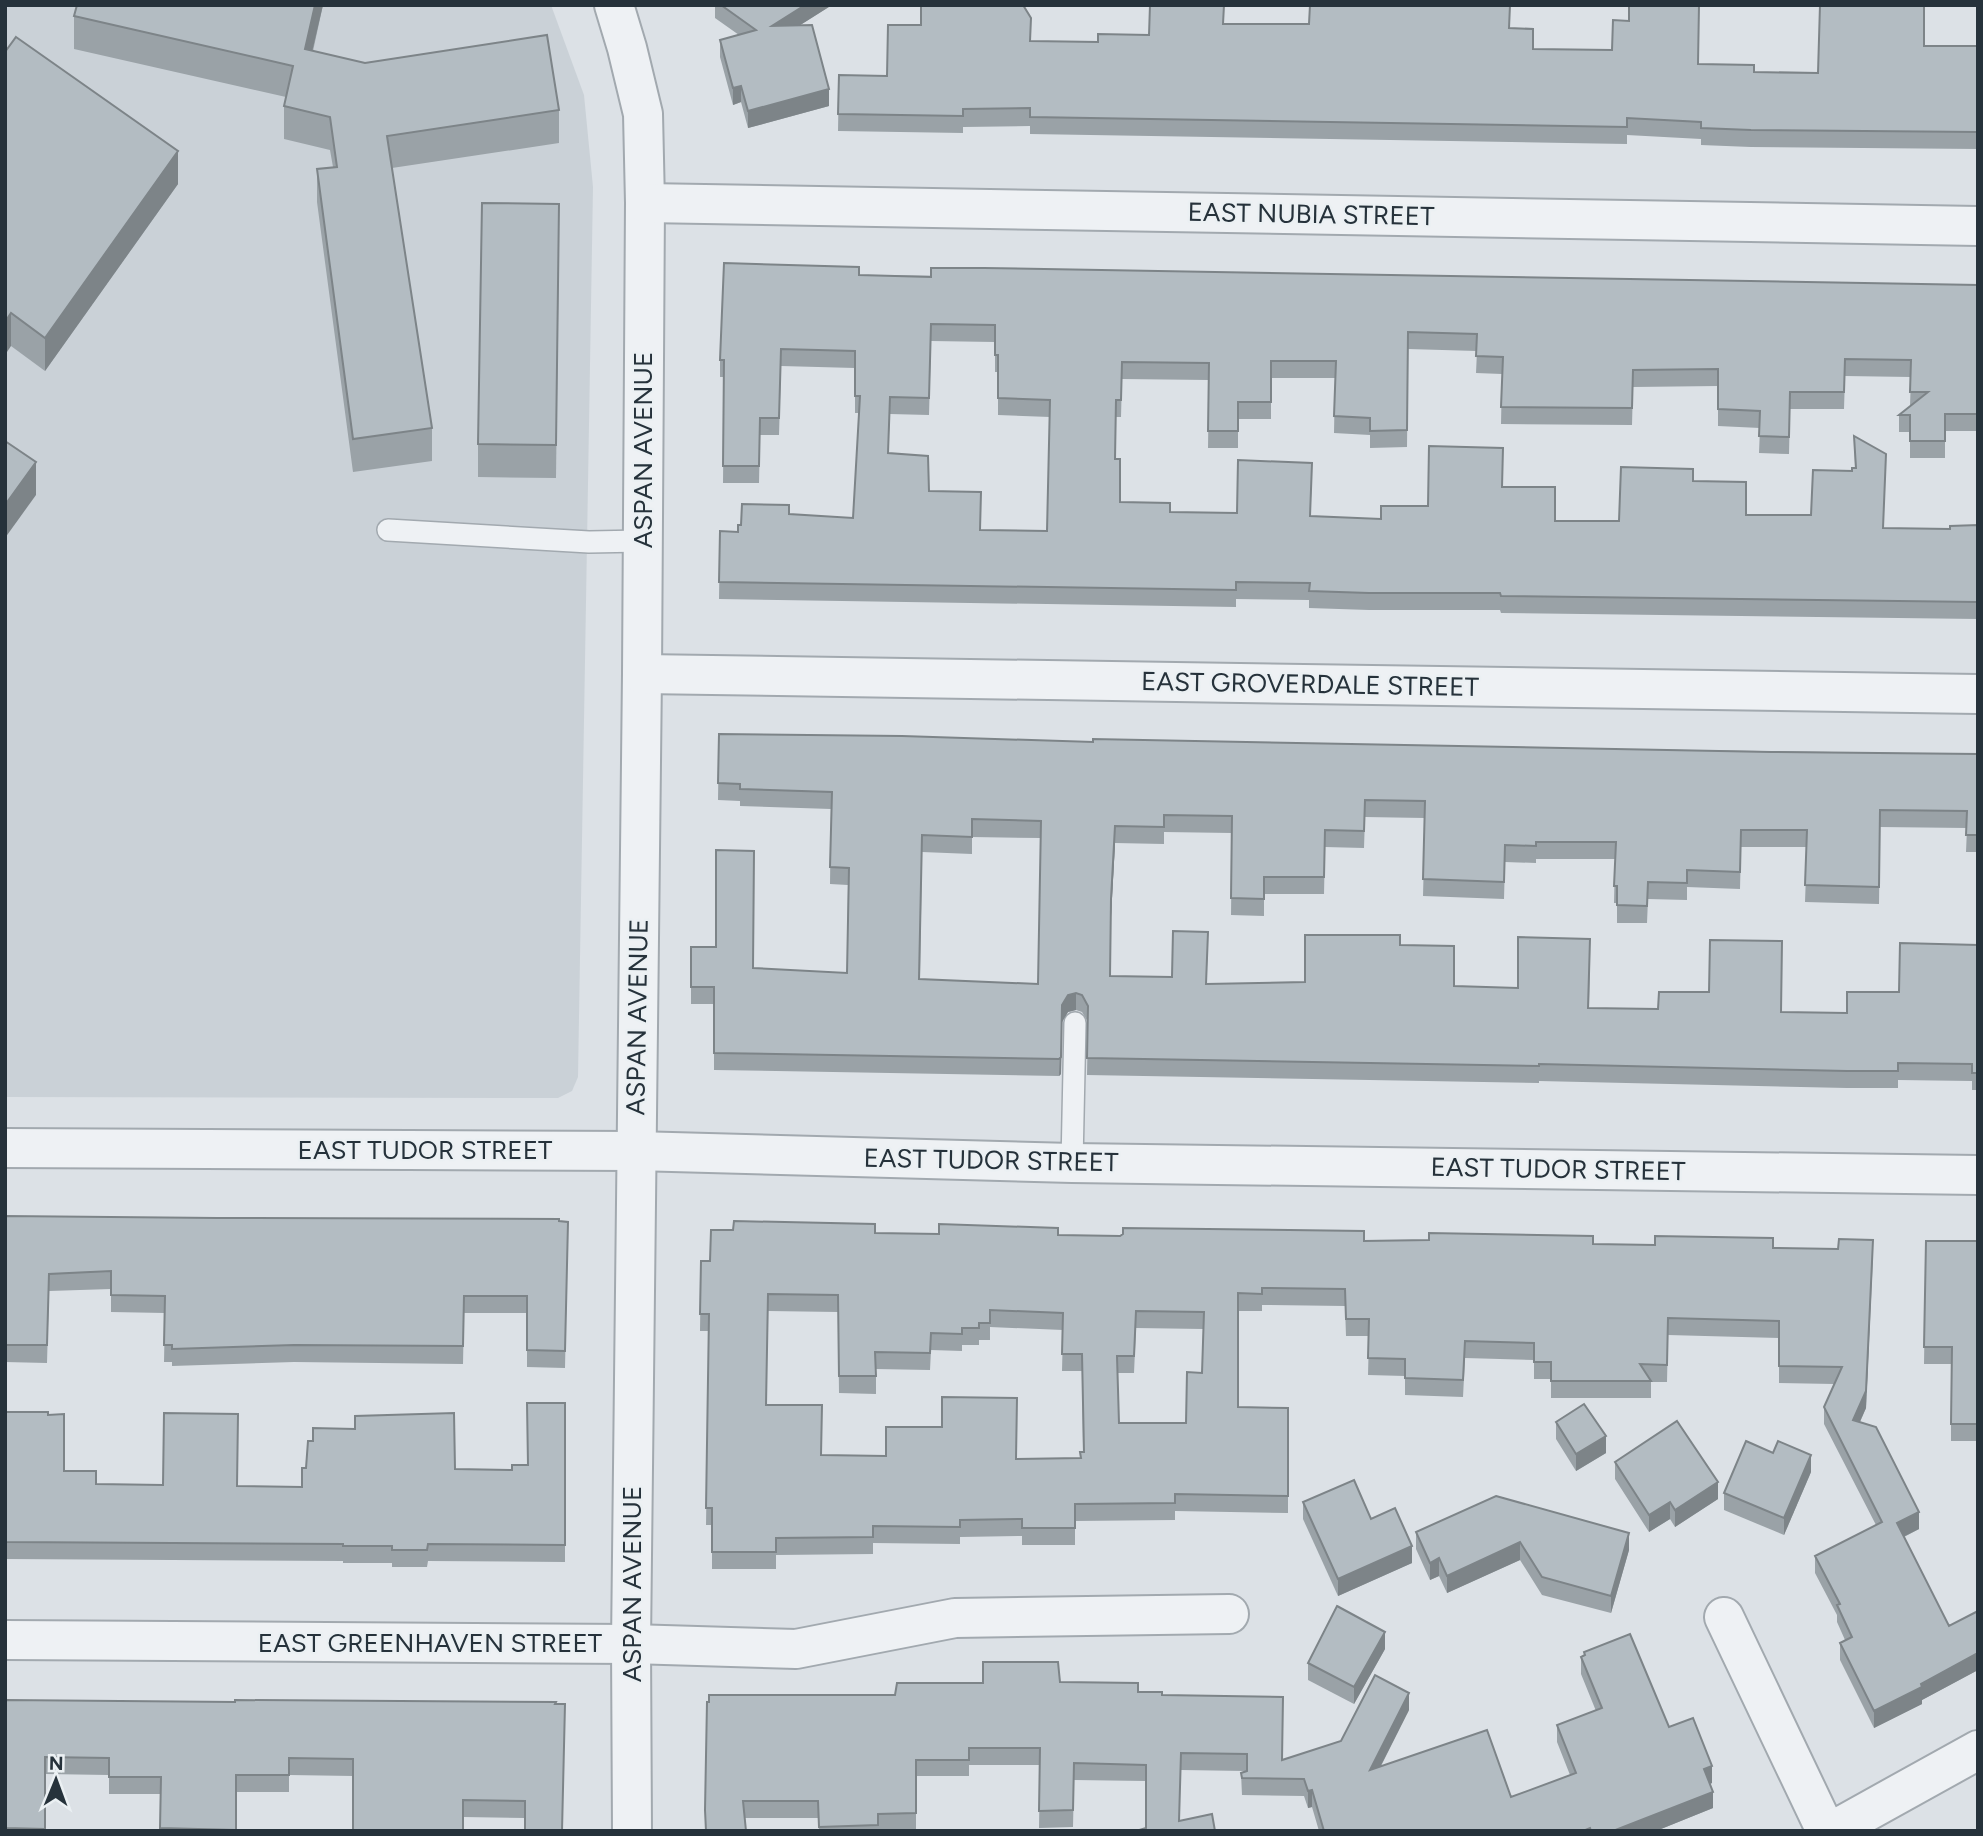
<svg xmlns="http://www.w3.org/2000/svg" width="1983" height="1836" font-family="Figtree,sans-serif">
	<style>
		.built { fill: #cad1d7 }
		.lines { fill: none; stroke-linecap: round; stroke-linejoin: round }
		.lane-casing { stroke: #a2a9af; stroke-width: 24 }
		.street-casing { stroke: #a2a9af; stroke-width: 42 }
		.lane { stroke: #eef1f4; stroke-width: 21 }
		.street { stroke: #eef1f4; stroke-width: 38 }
		.wall { fill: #9aa2a7; fill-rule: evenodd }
		.shaded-wall { fill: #7d8488 }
		.building { fill: #b3bcc2; stroke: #7d8488; stroke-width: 2; fill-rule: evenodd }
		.labels { text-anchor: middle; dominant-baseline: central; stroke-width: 5; stroke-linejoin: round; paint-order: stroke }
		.street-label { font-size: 26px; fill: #26323b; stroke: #ebf0f3 }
	</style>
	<rect width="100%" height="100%" fill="#dce1e6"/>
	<polygon class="built" points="9,5 551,5 584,95 593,187 578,1077 572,1091 558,1098 5,1097 5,11"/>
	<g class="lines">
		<defs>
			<g id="lane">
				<polyline points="388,530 589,542 642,541"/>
				<polyline points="1072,1163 1075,1023"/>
			</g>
			<g id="street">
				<polyline points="614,5 627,48 643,114 645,203 642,674 631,1644 632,1831"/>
				<polyline points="645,203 1978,226"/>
				<polyline points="642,674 1978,694"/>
				<polyline points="5,1148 635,1151 1072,1163 1978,1175"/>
				<polyline points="1724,1617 1826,1831"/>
				<polyline points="5,1640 631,1644 796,1649 955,1618 1229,1614"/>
				<polyline points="1832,1831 1978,1750"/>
			</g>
		</defs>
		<use href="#lane" class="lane-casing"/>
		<use href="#street" class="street-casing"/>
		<use href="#lane" class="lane"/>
		<use href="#street" class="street"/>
	</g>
	<g class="wall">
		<polygon points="323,5 313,51 559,110 559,143 392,168 432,428 432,461 353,472 317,202 317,169 333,167 330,150 284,139 284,106 286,97 74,49 74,16"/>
		<polygon points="715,5 832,5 800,25 829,106 748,128 741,102 733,105 720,57 720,40 739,35 715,18"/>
		<polygon points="1224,24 1510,28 1533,49 1699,64 1754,72 1818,73 1924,46 1978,46 1978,149 1751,147 1701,145 1701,139 1627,135 1627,144 1030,134 1030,126 963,127 963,133 838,131 839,75 887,76 921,25 1031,41 1098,42"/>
		<polygon points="5,52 178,184 45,371 11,346"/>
		<polygon points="559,237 556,478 478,477 478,444"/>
		<path d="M 859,275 L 1978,285 L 1978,431 L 1945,431 L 1945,458 L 1910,458 L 1910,432 L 1899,432 L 1899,415 L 1910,406 L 1911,377 L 1845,376 L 1844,409 L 1790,409 L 1789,454 L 1759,453 L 1760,428 L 1718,426 L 1718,386 L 1633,387 L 1632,425 L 1501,424 L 1502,374 L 1476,373 L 1477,351 L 1408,349 L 1407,447 L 1370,448 L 1370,435 L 1334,433 L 1335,378 L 1271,378 L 1271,419 L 1238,419 L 1238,448 L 1208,448 L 1209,380 L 1122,379 L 1121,417 L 1116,417 L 1115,459 L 1120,502 L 1170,512 L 1237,513 L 1312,480 L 1310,516 L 1381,519 L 1428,506 L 1503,465 L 1502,487 L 1555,521 L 1619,521 L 1693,481 L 1746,515 L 1811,515 L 1855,468 L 1854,436 L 1884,528 L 1950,529 L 1978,525 L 1978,619 L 1501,613 L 1500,610 L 1369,610 L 1309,608 L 1309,600 L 1236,599 L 1236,607 L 719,599 L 720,531 L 738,532 L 741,525 L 789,514 L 853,518 L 859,413 L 855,413 L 855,368 L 781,366 L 779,435 L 760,435 L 759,483 L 723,483 L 724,377 L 720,377 L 720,360 ZM 931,341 L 995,342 L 995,372 L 998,372 L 998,415 L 1050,417 L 1047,531 L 980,530 L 929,491 L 888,453 L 890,414 L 929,415 Z"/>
		<path d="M 719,734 L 1093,742 L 1978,754 L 1978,852 L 1966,852 L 1967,828 L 1880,827 L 1879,904 L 1805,902 L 1807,847 L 1741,847 L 1740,889 L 1687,887 L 1687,900 L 1648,899 L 1647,923 L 1617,923 L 1617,903 L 1614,903 L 1615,859 L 1536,859 L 1536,863 L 1505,862 L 1504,899 L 1423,896 L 1425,818 L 1365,817 L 1364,848 L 1325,847 L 1324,894 L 1264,894 L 1264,916 L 1231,915 L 1232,833 L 1164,832 L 1164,844 L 1115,843 L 1111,916 L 1111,976 L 1172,977 L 1208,949 L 1206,984 L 1305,982 L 1400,945 L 1454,986 L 1518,988 L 1590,956 L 1589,1008 L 1847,1013 L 1899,992 L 1978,945 L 1978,1090 L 1972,1090 L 1972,1081 L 1898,1080 L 1898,1088 L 1847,1088 L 1539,1081 L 1539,1083 L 1087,1075 L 1088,1022 L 1082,1012 L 1076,1010 L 1068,1012 L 1062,1022 L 1061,1074 L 1059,1076 L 714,1070 L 714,1004 L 691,1004 L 691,987 L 753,968 L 847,973 L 848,885 L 830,884 L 831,809 L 740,806 L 740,801 L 718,800 ZM 972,837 L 1041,838 L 1038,984 L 920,979 L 922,852 L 972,854 Z"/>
		<polygon points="5,1216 568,1222 565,1368 527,1367 527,1313 464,1313 463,1364 294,1362 172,1366 172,1362 164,1362 165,1313 111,1312 111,1289 49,1291 47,1363 5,1362"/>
		<path d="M 875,1233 L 1773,1248 L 1873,1257 L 1866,1408 L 1860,1422 L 1919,1529 L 1904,1537 L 1949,1626 L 1978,1611 L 1978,1670 L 1922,1700 L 1922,1704 L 1874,1728 L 1840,1660 L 1840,1643 L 1845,1640 L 1837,1622 L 1837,1615 L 1815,1573 L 1815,1556 L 1876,1525 L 1824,1424 L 1824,1407 L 1834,1384 L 1779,1383 L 1779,1338 L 1668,1335 L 1667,1382 L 1651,1382 L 1651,1398 L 1551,1398 L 1551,1379 L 1534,1379 L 1534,1360 L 1465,1358 L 1463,1397 L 1405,1395 L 1405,1376 L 1368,1375 L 1369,1336 L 1346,1336 L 1345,1306 L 1262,1305 L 1262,1311 L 1238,1311 L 1238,1407 L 1288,1408 L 1288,1513 L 1175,1511 L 1175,1520 L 1075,1521 L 1075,1545 L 1022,1545 L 1022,1536 L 960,1537 L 960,1544 L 873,1543 L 873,1554 L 776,1555 L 776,1569 L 712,1569 L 712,1525 L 706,1525 L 709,1331 L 700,1331 L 701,1261 L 710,1261 ZM 768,1311 L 838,1312 L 839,1393 L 876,1394 L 876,1369 L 930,1370 L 931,1350 L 962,1351 L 962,1345 L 979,1345 L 979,1340 L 990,1340 L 990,1327 L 1063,1330 L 1062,1371 L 1082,1371 L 1083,1452 L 1081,1458 L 1016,1459 L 821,1455 L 766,1405 ZM 1136,1328 L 1203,1329 L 1202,1373 L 1186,1423 L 1119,1423 L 1117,1373 L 1134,1373 Z"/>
		<polygon points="1926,1241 1978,1241 1978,1441 1951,1441 1951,1364 1924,1364"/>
		<polygon points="565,1403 565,1562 428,1561 427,1567 392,1567 392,1563 343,1563 343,1561 5,1559 5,1412 48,1415 64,1471 96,1484 302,1487 455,1469 512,1470 527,1465"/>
		<polygon points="1556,1422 1606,1453 1576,1471 1556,1439"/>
		<polygon points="1615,1462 1718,1499 1675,1527 1670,1519 1649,1532 1615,1479"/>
		<polygon points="1811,1472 1784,1535 1724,1510 1724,1493"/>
		<polygon points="1303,1502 1371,1519 1412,1563 1338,1596 1303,1519"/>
		<polygon points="1416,1532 1629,1550 1611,1613 1542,1595 1520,1560 1447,1593 1439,1576 1430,1580 1416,1549"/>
		<polygon points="1385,1649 1354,1704 1308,1680 1308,1663"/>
		<polygon points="1584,1652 1669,1727 1712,1783 1710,1784 1713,1808 1656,1831 1319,1831 1312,1807 1308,1808 1304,1796 1242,1795 1241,1773 1246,1771 1181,1770 1146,1828 1146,1781 1074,1780 1073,1827 1039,1828 1040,1765 969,1765 969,1776 916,1776 916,1830 819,1831 818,1818 745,1818 746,1831 706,1831 705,1810 895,1695 1060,1682 1162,1695 1282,1760 1341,1741 1409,1710 1381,1766 1511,1797 1570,1775 1557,1742 1557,1725 1596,1711 1581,1674 1581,1657 1584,1655"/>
		<polygon points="5,1700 235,1702 556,1702 525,1818 463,1817 463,1831 353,1831 353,1776 289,1775 289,1792 236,1792 236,1831 160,1831 161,1794 109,1794 109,1775 45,1774 45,1831 5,1831"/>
	</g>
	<g class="shaded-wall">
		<polygon points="315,5 323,5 305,82 305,49"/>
		<polygon points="805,5 832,5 772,43 772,26"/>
		<polygon points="741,86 741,102 733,105 733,88"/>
		<polygon points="829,89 829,106 748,128 748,111"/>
		<polygon points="178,151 178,184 45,371 45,338"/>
		<polygon points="11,313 11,346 5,355 5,322"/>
		<polygon points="36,462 36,495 5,538 5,505"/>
		<polygon points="1115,826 1115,843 1111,916 1111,899"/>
		<polygon points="1076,993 1076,1010 1068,1012 1062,1022 1061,1074 1059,1076 1062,1005 1068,995"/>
		<polygon points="1873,1240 1866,1408 1853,1437 1853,1420"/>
		<polygon points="1606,1436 1606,1453 1576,1471 1576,1454"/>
		<polygon points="1811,1455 1811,1472 1784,1535 1784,1518"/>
		<polygon points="1718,1482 1718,1499 1675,1527 1675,1510"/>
		<polygon points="1670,1502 1670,1519 1649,1532 1649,1515"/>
		<polygon points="1919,1512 1919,1529 1897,1540 1897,1523"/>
		<polygon points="1629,1533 1629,1550 1611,1613 1611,1596"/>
		<polygon points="1520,1542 1520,1560 1447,1593 1447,1576"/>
		<polygon points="1412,1546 1412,1563 1338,1596 1338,1579"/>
		<polygon points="1439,1558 1439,1576 1430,1580 1430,1563"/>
		<polygon points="1385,1632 1385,1649 1354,1704 1354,1687"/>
		<polygon points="1978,1653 1978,1670 1922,1700 1922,1704 1874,1728 1874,1711"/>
		<polygon points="1409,1693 1409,1710 1370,1787 1370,1770"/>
		<polygon points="1712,1766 1712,1783 1704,1786 1704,1769"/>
		<polygon points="1312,1790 1312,1807 1308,1808 1308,1791"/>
		<polygon points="1713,1792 1713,1808 1656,1831 1613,1831"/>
	</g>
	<g class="building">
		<polygon points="77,5 315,5 305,49 365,63 547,35 559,110 387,136 432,428 353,439 317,169 337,167 330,117 284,106 293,66 74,16"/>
		<polygon points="721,5 805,5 772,26 812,25 829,89 748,111 741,86 733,88 720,40 756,30"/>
		<polygon points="921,5 1023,5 1031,18 1030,41 1098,42 1098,34 1149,35 1150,5 1224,5 1223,24 1309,24 1310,5 1510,5 1509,28 1533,29 1533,49 1612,50 1613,20 1629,21 1629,5 1699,5 1698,64 1754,65 1754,72 1818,73 1820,5 1924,5 1924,46 1978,46 1978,132 1751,130 1701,128 1701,122 1627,118 1627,127 1030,117 1030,108 963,109 963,116 838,114 839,75 887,76 888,25 921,25"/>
		<polygon points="16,37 178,151 45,338 11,313 5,322 5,52"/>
		<polygon points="482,203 559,204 556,445 478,444"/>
		<path d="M 724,263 L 859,267 L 859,275 L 931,277 L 931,268 L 984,268 L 1978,285 L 1978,414 L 1945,414 L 1945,441 L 1910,441 L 1910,415 L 1899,415 L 1928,392 L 1910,392 L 1911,360 L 1845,359 L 1844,392 L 1790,392 L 1789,437 L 1759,436 L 1760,411 L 1718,409 L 1718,369 L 1633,370 L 1632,408 L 1501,407 L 1503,357 L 1476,356 L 1477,334 L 1408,332 L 1407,430 L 1370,431 L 1370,418 L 1334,416 L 1336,361 L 1271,361 L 1271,402 L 1238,402 L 1238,431 L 1208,431 L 1209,363 L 1122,362 L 1121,400 L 1116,400 L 1115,459 L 1120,459 L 1120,502 L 1170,503 L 1170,512 L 1237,513 L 1238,460 L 1312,463 L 1310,516 L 1381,519 L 1381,506 L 1428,506 L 1429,446 L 1503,448 L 1502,487 L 1555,487 L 1555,521 L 1619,521 L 1621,467 L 1693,469 L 1693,481 L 1746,482 L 1746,515 L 1811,515 L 1813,470 L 1852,471 L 1852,468 L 1856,468 L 1854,436 L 1886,454 L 1883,528 L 1950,529 L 1950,526 L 1978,525 L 1978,602 L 1501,596 L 1500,593 L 1369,593 L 1309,591 L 1310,583 L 1236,582 L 1236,590 L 719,582 L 720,531 L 738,532 L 738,525 L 741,525 L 742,504 L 789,505 L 789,514 L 853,518 L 860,396 L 855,396 L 855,351 L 781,349 L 779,418 L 760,418 L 759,466 L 723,466 L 724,360 L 720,360 ZM 931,324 L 995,325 L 995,355 L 998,355 L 998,398 L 1050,400 L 1047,531 L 980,530 L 981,492 L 929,491 L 928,456 L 888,453 L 890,397 L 929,398 Z"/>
		<polygon points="5,441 36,462 5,505"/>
		<path d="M 719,734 L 902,736 L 1093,742 L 1093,739 L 1771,752 L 1978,754 L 1978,835 L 1966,835 L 1967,811 L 1880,810 L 1879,887 L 1805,885 L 1807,830 L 1741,830 L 1740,872 L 1687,870 L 1687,883 L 1648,882 L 1647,906 L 1617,905 L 1617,886 L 1614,886 L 1616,842 L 1536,842 L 1536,846 L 1505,845 L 1504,882 L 1423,879 L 1425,801 L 1365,800 L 1364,831 L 1325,830 L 1324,877 L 1264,877 L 1264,899 L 1231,898 L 1232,816 L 1164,815 L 1164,827 L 1115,826 L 1111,899 L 1110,976 L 1172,977 L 1173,931 L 1208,932 L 1206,984 L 1305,982 L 1305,935 L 1400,935 L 1400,945 L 1454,946 L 1454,986 L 1518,988 L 1518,937 L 1590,939 L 1588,1008 L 1658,1009 L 1659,992 L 1709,992 L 1710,940 L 1782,941 L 1781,1012 L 1847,1013 L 1847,992 L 1899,992 L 1900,943 L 1978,945 L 1978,1073 L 1972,1073 L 1972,1064 L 1898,1063 L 1898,1071 L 1847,1071 L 1539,1064 L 1539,1066 L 1087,1058 L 1088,1006 L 1082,995 L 1076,993 L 1068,995 L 1062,1005 L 1061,1057 L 1059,1059 L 714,1053 L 714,987 L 691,987 L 691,947 L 716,947 L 716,850 L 754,851 L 753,968 L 847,973 L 849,868 L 830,867 L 832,792 L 740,789 L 740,784 L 718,783 ZM 972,819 L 1041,821 L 1038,984 L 919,979 L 922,835 L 972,837 Z"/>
		<polygon points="5,1216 217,1218 559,1219 559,1221 568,1222 565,1351 527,1350 527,1296 464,1296 463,1346 294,1345 172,1349 172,1345 164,1345 165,1296 111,1295 111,1271 49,1274 47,1345 5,1345"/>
		<path d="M 734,1221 L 875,1224 L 875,1233 L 939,1234 L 939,1224 L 1058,1228 L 1058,1235 L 1120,1236 L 1123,1234 L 1123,1228 L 1364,1231 L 1364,1241 L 1429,1240 L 1429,1233 L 1593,1236 L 1593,1244 L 1655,1245 L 1655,1236 L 1773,1238 L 1773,1248 L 1838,1249 L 1839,1239 L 1873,1240 L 1866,1391 L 1853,1420 L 1876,1427 L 1919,1512 L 1897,1523 L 1949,1626 L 1978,1611 L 1978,1653 L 1921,1684 L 1922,1687 L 1874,1711 L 1840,1643 L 1852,1637 L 1837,1605 L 1840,1604 L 1815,1556 L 1882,1522 L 1824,1407 L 1842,1367 L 1779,1366 L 1779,1321 L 1668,1318 L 1667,1365 L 1640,1364 L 1651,1381 L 1551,1381 L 1551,1362 L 1534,1362 L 1534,1343 L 1465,1341 L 1463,1380 L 1405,1378 L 1405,1359 L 1368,1358 L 1369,1319 L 1346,1319 L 1345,1289 L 1262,1288 L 1262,1294 L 1238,1293 L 1238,1407 L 1288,1408 L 1288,1496 L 1175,1494 L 1175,1503 L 1075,1504 L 1075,1528 L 1022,1528 L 1022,1519 L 960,1520 L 960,1527 L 873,1526 L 873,1537 L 776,1538 L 776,1552 L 712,1552 L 712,1508 L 706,1508 L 709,1314 L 700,1314 L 701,1261 L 710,1261 L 711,1230 L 733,1230 ZM 768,1294 L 838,1295 L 839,1376 L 876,1376 L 875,1352 L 930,1353 L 931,1333 L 962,1334 L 962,1328 L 979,1328 L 979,1323 L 990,1323 L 990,1310 L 1063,1313 L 1062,1354 L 1082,1354 L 1084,1452 L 1080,1452 L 1081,1458 L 1016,1459 L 1017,1398 L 942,1397 L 942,1427 L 886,1427 L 886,1456 L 821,1455 L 822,1405 L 766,1405 ZM 1136,1311 L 1204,1312 L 1202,1373 L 1187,1372 L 1186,1423 L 1119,1423 L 1117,1356 L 1134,1356 Z"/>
		<polygon points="1926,1241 1978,1241 1978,1424 1951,1424 1952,1347 1924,1347"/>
		<polygon points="527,1403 565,1403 565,1545 428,1544 427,1550 392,1550 392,1546 343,1546 343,1544 5,1542 5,1412 48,1412 48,1415 64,1414 64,1471 96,1471 96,1484 163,1485 164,1413 238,1414 237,1486 302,1487 302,1468 306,1468 308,1441 313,1441 313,1428 355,1429 355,1416 454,1413 455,1469 512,1470 512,1465 528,1465"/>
		<polygon points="1584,1404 1606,1436 1576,1454 1556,1422"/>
		<polygon points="1677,1421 1718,1482 1675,1510 1670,1502 1649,1515 1615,1462"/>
		<polygon points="1746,1441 1773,1453 1778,1441 1811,1455 1784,1518 1724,1493"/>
		<polygon points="1354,1480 1371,1519 1395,1508 1412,1546 1338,1579 1303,1502"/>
		<polygon points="1496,1496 1629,1533 1611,1596 1542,1577 1520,1542 1447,1576 1439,1558 1430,1563 1416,1532"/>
		<polygon points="1337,1606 1385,1632 1354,1687 1308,1663"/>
		<polygon points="1630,1634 1669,1727 1693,1718 1712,1766 1704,1769 1713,1792 1613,1831 1591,1831 1590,1828 1583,1831 1324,1831 1312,1790 1308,1791 1304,1779 1242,1778 1241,1773 1247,1771 1247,1754 1181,1753 1179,1821 1212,1814 1215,1831 1136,1831 1146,1828 1146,1765 1074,1763 1073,1810 1039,1811 1040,1748 969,1748 969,1760 916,1760 916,1813 878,1814 878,1825 819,1827 818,1801 743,1801 746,1831 706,1831 705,1810 707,1702 709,1702 709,1695 895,1695 897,1683 983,1683 983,1662 1058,1662 1060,1682 1138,1683 1138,1692 1162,1692 1162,1695 1283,1697 1282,1760 1341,1741 1375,1675 1409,1693 1370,1770 1487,1730 1511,1797 1576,1773 1557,1725 1602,1708 1581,1657 1585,1655 1584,1652"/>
		<polygon points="5,1700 235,1702 235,1700 556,1702 555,1704 565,1704 562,1831 525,1831 525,1801 463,1800 463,1831 353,1830 353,1759 289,1758 289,1775 236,1775 236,1830 160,1828 161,1777 109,1777 109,1758 45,1757 45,1829 5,1828"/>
	</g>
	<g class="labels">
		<g class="street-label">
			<text transform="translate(1311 214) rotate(1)">EAST NUBIA STREET</text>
			<text transform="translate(643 450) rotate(-90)">ASPAN AVENUE</text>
			<text transform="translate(1310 684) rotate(1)">EAST GROVERDALE STREET</text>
			<text transform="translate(637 1017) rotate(-89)">ASPAN AVENUE</text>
			<text x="425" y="1150">EAST TUDOR STREET</text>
			<text transform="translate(991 1160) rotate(1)">EAST TUDOR STREET</text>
			<text transform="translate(1558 1169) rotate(1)">EAST TUDOR STREET</text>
			<text transform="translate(632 1584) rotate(-90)">ASPAN AVENUE</text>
			<text x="430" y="1643">EAST GREENHAVEN STREET</text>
		</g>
	</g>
	<rect width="1983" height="1836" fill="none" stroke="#26323b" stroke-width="14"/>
	<g transform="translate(56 1780) rotate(1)" stroke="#ebf0f3" stroke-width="5" paint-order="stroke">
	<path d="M0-5L12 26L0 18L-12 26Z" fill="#26323b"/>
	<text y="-10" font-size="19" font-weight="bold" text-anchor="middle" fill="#26323b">N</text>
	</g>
</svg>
